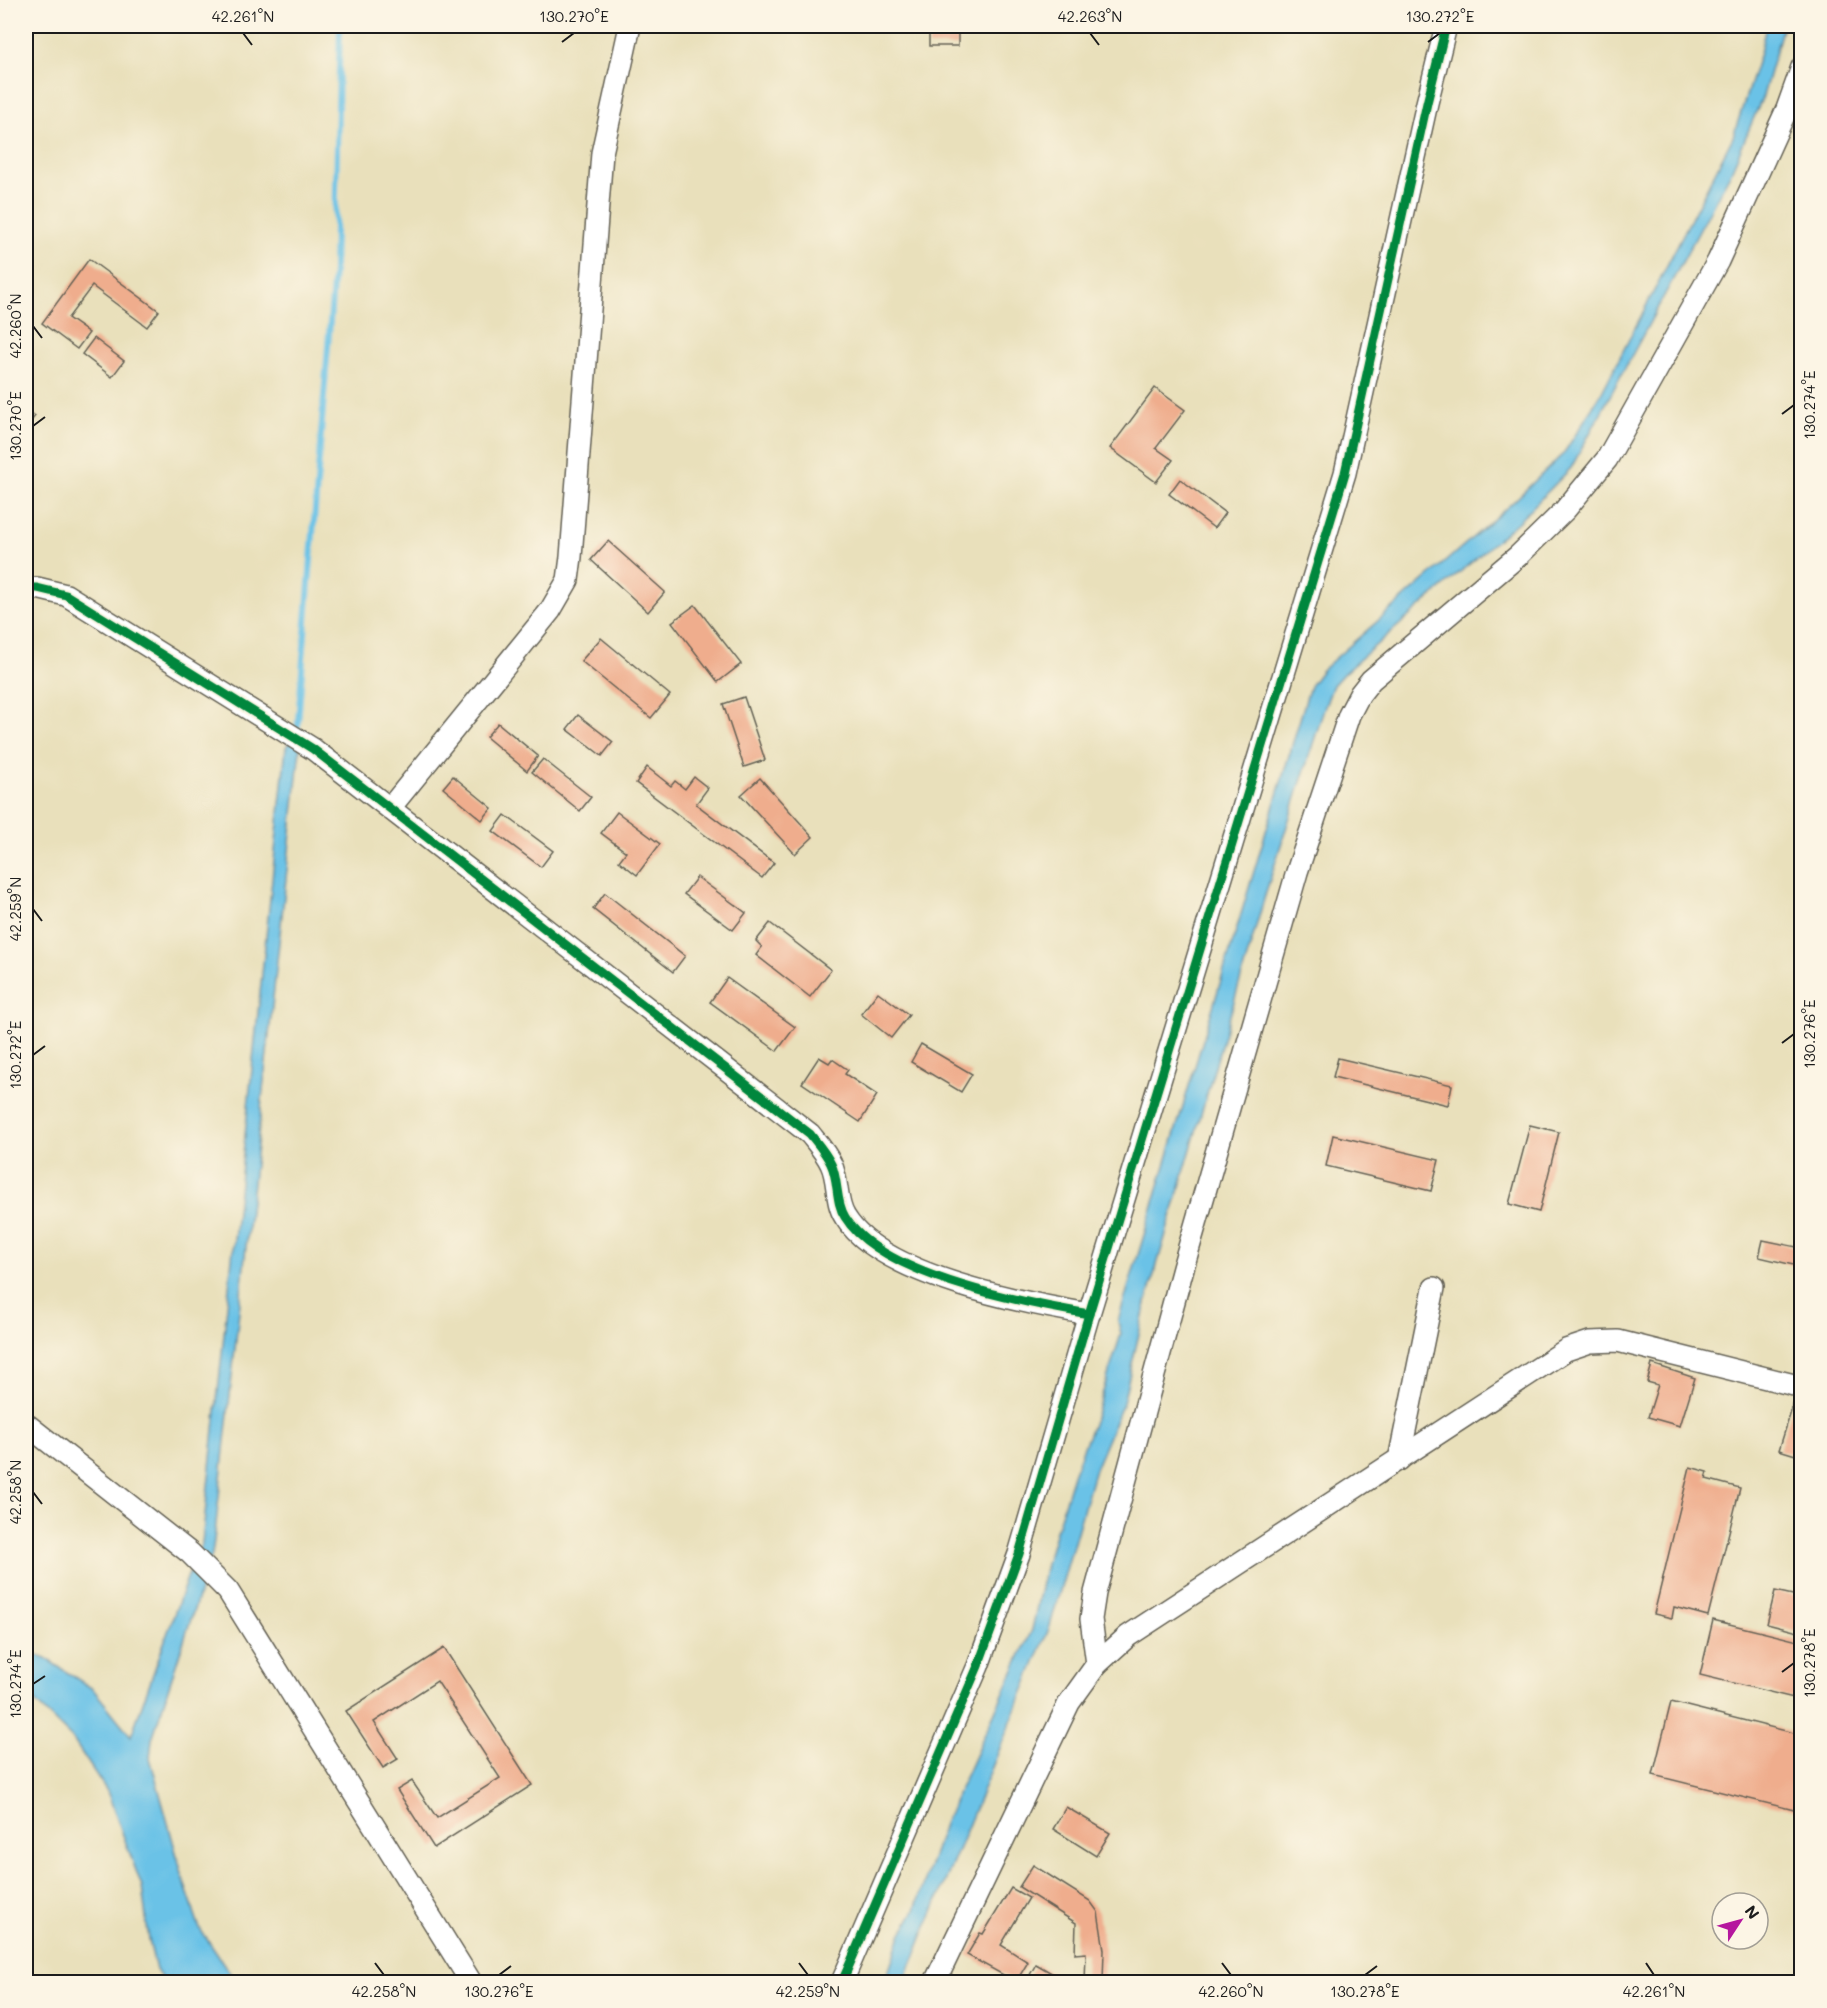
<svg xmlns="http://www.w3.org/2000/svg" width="1827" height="2008" font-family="Mali,sans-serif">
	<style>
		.water { fill: #6ac2e7; stroke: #436f82; stroke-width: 1.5 }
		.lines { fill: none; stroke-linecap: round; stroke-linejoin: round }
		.stream { stroke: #6ac2e7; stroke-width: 6 }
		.building { fill: #efad8d }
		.minor-casing { stroke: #646154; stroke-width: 24 }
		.minor { stroke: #fff; stroke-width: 21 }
		.cycleway-casing { stroke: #fcf5e5; stroke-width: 13 }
		.cycleway { stroke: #00873e; stroke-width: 9 }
		.ticks { fill: none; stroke: #1c1c1c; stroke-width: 2 }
		.neatline { fill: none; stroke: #1c1c1c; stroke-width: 2 }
		.ticks-label { font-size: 15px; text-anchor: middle; fill: #1c1c1c }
	</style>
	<rect width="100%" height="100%" fill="#fcf5e5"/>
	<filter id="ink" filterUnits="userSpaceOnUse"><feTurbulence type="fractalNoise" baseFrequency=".0167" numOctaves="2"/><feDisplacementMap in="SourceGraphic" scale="12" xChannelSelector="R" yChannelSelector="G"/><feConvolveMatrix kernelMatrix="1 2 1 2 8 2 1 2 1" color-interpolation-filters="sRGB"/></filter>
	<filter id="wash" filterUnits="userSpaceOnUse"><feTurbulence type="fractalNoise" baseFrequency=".008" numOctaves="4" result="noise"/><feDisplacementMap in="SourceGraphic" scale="24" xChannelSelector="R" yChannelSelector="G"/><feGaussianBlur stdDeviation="1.35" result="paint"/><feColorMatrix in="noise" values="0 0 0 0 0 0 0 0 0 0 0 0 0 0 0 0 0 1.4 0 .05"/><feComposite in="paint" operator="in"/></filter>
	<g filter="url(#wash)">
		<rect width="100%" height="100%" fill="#e9e0bb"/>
		<g class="water">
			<polygon points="1766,26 1783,26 1763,96 1731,172 1571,468 1520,520 1344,673 1333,685 1324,709 1267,889 1147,1299 1123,1403 1095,1469 1050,1626 904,1982 885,1982 901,1935 915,1910 944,1824 1032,1630 1046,1564 1073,1475 1093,1424 1121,1334 1118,1321 1310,686 1322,670 1512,503 1564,453 1601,394 1733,137 1760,53"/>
			<polygon points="292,739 300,749 215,1533 212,1554 152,1739 150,1758 185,1885 200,1929 236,1982 164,1982 156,1970 149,1940 142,1887 107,1791 72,1738 26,1693 26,1651 48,1660 93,1689 131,1736 187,1578 202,1543 286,747"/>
		</g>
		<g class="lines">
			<polyline class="stream" points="297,734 334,271 340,26"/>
		</g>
		<g id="blocks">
			<g class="building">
				<rect x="929" y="26" width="29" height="20"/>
				<polygon points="89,259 159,311 147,327 92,286 68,318 89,333 77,349 42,323"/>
				<polygon points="94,338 124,361 112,377 82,354"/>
				<polygon points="1155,388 1185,410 1156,448 1173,460 1156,482 1110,448"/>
				<polygon points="26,409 35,416 26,428"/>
				<polygon points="1180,479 1225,513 1214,528 1169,494"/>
				<polygon points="608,541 665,592 648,612 591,560"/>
				<polygon points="695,605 741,664 718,682 672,622"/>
				<polygon points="601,638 670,695 651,718 581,661"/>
				<polygon points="744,697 765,760 744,767 723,704"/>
				<polygon points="578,715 613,742 602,756 567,729"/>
				<polygon points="498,723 538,756 527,771 486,737"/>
				<polygon points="543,759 591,797 580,811 532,772"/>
				<polygon points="647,767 671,786 675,781 685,789 694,777 708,788 696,804 774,863 762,878 636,783"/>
				<polygon points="453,776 492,808 482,820 443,788"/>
				<polygon points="760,778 813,837 795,854 741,795"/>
				<polygon points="617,812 660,844 637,875 619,861 626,852 601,833"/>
				<polygon points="505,815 553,851 541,867 493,831"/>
				<polygon points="697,877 746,913 733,930 684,894"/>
				<polygon points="605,893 685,956 673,972 593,909"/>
				<polygon points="770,923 831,970 810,997 756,955 762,947 756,941"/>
				<polygon points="727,978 795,1027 777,1051 710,1002"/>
				<polygon points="878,992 909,1015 891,1038 861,1014"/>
				<polygon points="921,1044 972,1074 961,1092 911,1062"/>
				<polygon points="819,1057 829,1063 832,1059 848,1070 845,1074 877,1095 860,1122 802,1083"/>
				<polygon points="1338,1058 1452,1085 1448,1105 1333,1077"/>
				<polygon points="1530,1125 1559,1132 1539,1212 1509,1204"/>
				<polygon points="1333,1135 1439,1160 1431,1191 1326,1166"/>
				<polygon points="1763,1240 1802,1248 1802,1267 1759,1257"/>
				<polygon points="1652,1364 1695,1378 1680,1426 1648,1417 1658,1385 1647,1382"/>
				<polygon points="1794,1402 1802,1404 1802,1457 1779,1450"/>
				<polygon points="1690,1467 1708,1472 1706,1479 1740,1488 1708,1616 1674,1607 1672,1618 1654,1614"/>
				<polygon points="1775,1591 1802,1597 1802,1633 1767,1624"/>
				<polygon points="1713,1620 1802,1642 1802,1700 1700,1675"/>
				<polygon points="444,1648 532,1785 434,1848 397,1790 412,1781 437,1818 500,1778 437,1681 374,1722 398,1759 383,1768 346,1711"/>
				<polygon points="1671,1702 1802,1735 1802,1812 1653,1775"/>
				<polygon points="1066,1807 1110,1833 1096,1856 1053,1829"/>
				<polygon points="1033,1865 1090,1901 1098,1912 1104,1950 1103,1982 1085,1982 1086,1953 1075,1954 1076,1923 1019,1887"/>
				<polygon points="1011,1888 1029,1898 1001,1945 1028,1962 1016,1982 967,1955 980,1933 983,1934"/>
				<polygon points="1036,1964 1067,1982 1026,1982"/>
			</g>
		</g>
	</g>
	<g filter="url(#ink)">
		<use href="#blocks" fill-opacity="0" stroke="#646154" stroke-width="1.5"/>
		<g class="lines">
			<defs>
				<g id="minor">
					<path d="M 26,588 L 37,588 L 66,595 L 313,749 L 810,1134 C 817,1143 826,1153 831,1164 C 839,1180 835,1202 845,1217 C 881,1276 1024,1303 1089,1314"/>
					<polyline points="390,808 550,611 568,580 571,557 602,153 630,26"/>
					<polyline points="26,1424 190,1553 228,1591 471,1982"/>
					<polyline points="1399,1460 1434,1288"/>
					<polyline points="1097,1664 1091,1619 1095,1593 1183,1268 1297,872 1349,715 1360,694 1371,680 1518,556 1565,510 1607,459 1718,261 1787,109 1802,67"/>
					<polyline points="842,1982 978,1666 1019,1554 1089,1314 1345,473 1427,103 1446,26"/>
					<polyline points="935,1982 1069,1703 1097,1664 1128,1636 1566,1350 1590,1342 1618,1341 1802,1387"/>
				</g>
			</defs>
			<use href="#minor" class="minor-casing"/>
			<use href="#minor" class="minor"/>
			<defs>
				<g id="cycleway">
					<path d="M 26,588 L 37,588 L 66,595 L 313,749 L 810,1134 C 817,1143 826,1153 831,1164 C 839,1180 835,1202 845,1217 C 881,1276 1024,1303 1089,1314"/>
					<polyline points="842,1982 978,1666 1019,1554 1089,1314 1345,473 1427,103 1446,26"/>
				</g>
			</defs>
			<use href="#cycleway" class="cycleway-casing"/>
			<use href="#cycleway" class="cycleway"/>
		</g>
	</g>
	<path class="ticks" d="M 243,33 L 252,45M 1090,33 L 1099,45M 562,42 L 574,33M 1428,42 L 1440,33M 33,326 L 42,338M 1782,414 L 1794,405M 33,426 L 45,417M 33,909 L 42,921M 1782,1043 L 1794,1034M 33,1055 L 45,1046M 33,1492 L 42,1504M 1782,1672 L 1794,1663M 33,1684 L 45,1676M 375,1963 L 384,1975M 799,1963 L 808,1975M 1222,1963 L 1231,1975M 1646,1963 L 1654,1975M 499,1975 L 511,1966M 1365,1975 L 1377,1966"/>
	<rect width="1827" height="2008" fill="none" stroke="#fcf5e5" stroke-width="66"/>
	<g transform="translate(1740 1921) rotate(54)"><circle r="28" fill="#fcf5e5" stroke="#a29e95" stroke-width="1.5"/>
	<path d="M0-4.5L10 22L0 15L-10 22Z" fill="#b5179e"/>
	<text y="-9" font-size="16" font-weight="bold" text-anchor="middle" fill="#1c1c1c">N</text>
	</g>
	<rect x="33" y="33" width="1761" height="1942" class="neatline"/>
	<g class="ticks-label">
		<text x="243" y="22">42.261°N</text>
		<text x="574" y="22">130.270°E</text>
		<text x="1090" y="22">42.263°N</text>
		<text x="1440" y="22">130.272°E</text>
		<text transform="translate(16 326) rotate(-90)" y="5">42.260°N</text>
		<text transform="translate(1810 405) rotate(-90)" y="5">130.274°E</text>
		<text transform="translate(16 426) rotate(-90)" y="5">130.270°E</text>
		<text transform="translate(16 909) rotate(-90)" y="5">42.259°N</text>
		<text transform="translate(1810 1034) rotate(-90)" y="5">130.276°E</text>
		<text transform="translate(16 1055) rotate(-90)" y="5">130.272°E</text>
		<text transform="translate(16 1492) rotate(-90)" y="5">42.258°N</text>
		<text transform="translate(1810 1663) rotate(-90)" y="5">130.278°E</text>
		<text transform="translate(16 1684) rotate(-90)" y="5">130.274°E</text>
		<text x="384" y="1997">42.258°N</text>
		<text x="499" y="1997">130.276°E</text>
		<text x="808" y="1997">42.259°N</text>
		<text x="1231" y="1997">42.260°N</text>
		<text x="1365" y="1997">130.278°E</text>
		<text x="1654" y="1997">42.261°N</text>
	</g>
</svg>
